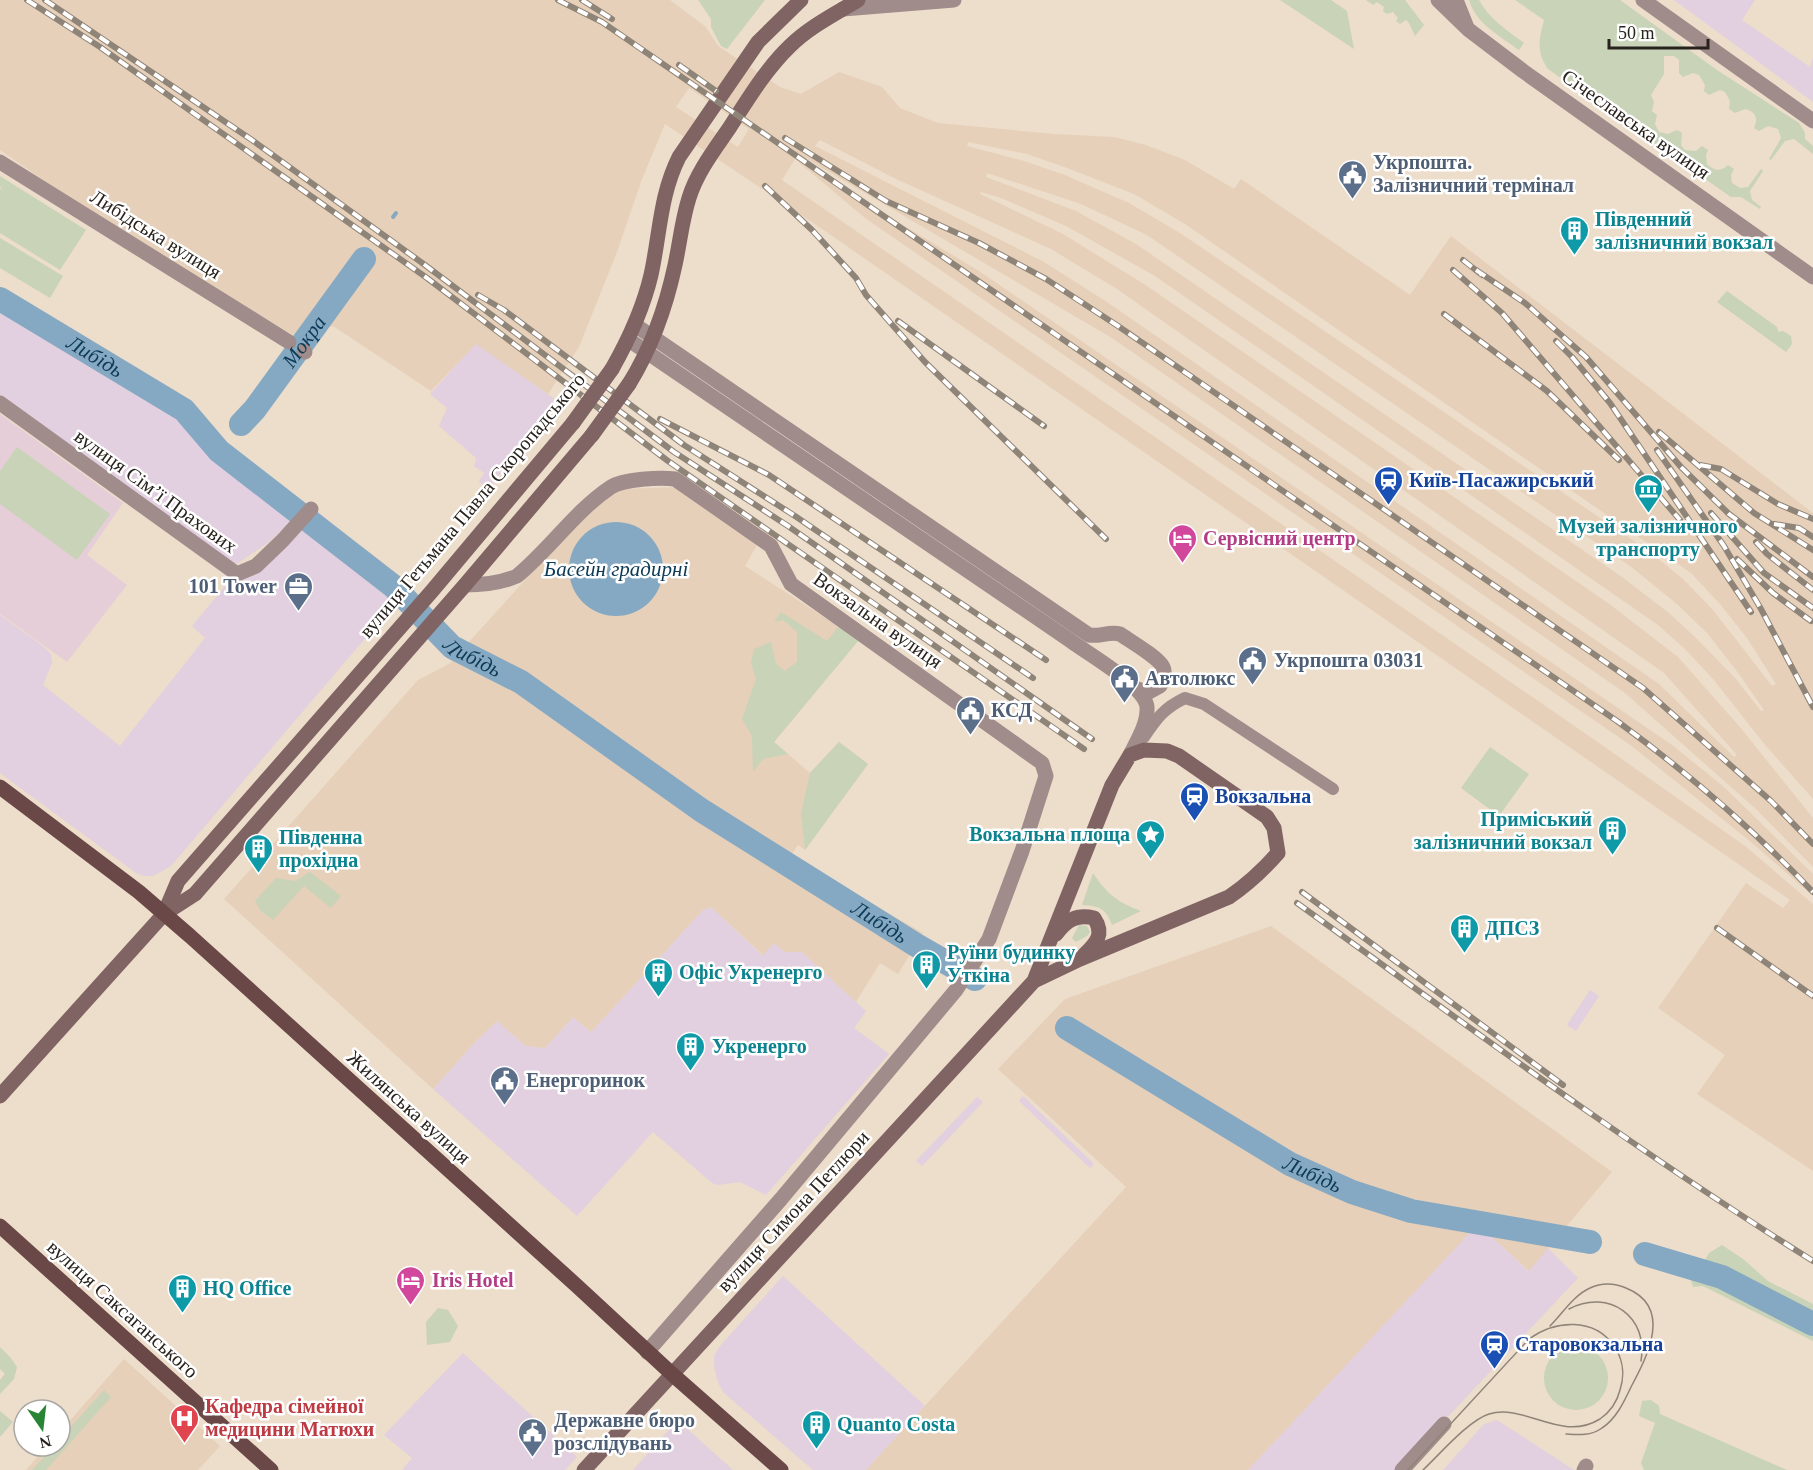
<svg xmlns="http://www.w3.org/2000/svg" width="1813" height="1470" font-family="'Times New Roman',serif">
	<style>
		.commercial { fill: #e2cfdf }
		.built { fill: #e6d0b9; fill-rule: evenodd }
		.education { fill: #e6ced9 }
		.green { fill: #c8d3b8 }
		.water { fill: #86a9c3 }
		.lines { fill: none; stroke-linecap: round; stroke-linejoin: round }
		.stream { stroke: #86a9c3; stroke-width: 4 }
		.river { stroke: #86a9c3; stroke-width: 24 }
		.pedestrian { stroke: #a08c8b; stroke-width: 12 }
		.minor { stroke: #a08c8b; stroke-width: 15 }
		.tertiary { stroke: #a08c8b; stroke-width: 15 }
		.secondary { stroke: #806463; stroke-width: 15 }
		.primary { stroke: #694847; stroke-width: 15 }
		.tram { stroke: #8f8478; stroke-width: 1.5 }
		.rail-casing { stroke: #8f8478; stroke-width: 6 }
		.rail { stroke: #fff; stroke-width: 4; stroke-dasharray: 11; stroke-linecap: butt }
		.secondary-bridge { stroke: #806463; stroke-width: 15 }
		.labels { text-anchor: middle; dominant-baseline: central; stroke-width: 5; stroke-linejoin: round; paint-order: stroke }
		.street-label { font-size: 20px; fill: #28221c; stroke: #fff }
		.service-label { font-size: 20px; font-weight: bold; fill: #4e5e75; stroke: #fff; text-anchor: start }
		.culture-label { font-size: 20px; font-weight: bold; fill: #0d838f; stroke: #fff; text-anchor: start }
		.transit-label { font-size: 20px; font-weight: bold; fill: #164399; stroke: #fff; text-anchor: start }
		.hotel-label { font-size: 20px; font-weight: bold; fill: #b23c85; stroke: #fff; text-anchor: start }
		.health-label { font-size: 20px; font-weight: bold; fill: #be3a42; stroke: #fff; text-anchor: start }
		.water-label { font-size: 21px; font-style: italic; fill: #0c3954; stroke: #fff }
	</style>
	<rect width="100%" height="100%" fill="#edddcb"/>
	<g class="commercial">
		<polygon points="1674,0 1755,0 1742,20 1810,67 1813,58 1813,102"/>
		<polygon points="0,309 185,417 220,462 292,518 287,525 269,542 238,563 231,565 0,396"/>
		<polygon points="476,343 556,400 487,491 479,481 484,473 474,466 476,458 439,426 447,408 430,394"/>
		<polygon points="316,510 395,576 399,582 400,590 371,625 374,628 171,866 153,876 144,876 136,873 0,773 0,615 43,646 51,654 52,663 43,685 120,746 205,638 192,626 226,585 227,579 234,577 286,546 295,538"/>
		<polygon points="711,907 762,955 774,942 785,952 802,952 866,1011 854,1028 889,1054 766,1195 740,1182 718,1185 712,1183 653,1132 577,1216 433,1089 475,1042 497,1021 526,1046 545,1048 573,1017 591,1032 703,910"/>
		<polygon points="1590,990 1599,996 1576,1031 1567,1025"/>
		<polygon points="1023,1096 1094,1164 1090,1168 1019,1101"/>
		<polygon points="977,1097 983,1102 922,1166 916,1161"/>
		<polygon points="1478,1223 1528,1271 1548,1248 1578,1278 1398,1470 1248,1470"/>
		<polygon points="783,1276 925,1406 866,1470 813,1470 724,1393 719,1385 714,1367 714,1356 719,1347"/>
		<polygon points="463,1353 577,1457 565,1470 402,1470 412,1458 384,1435"/>
		<polygon points="678,1420 683,1425 733,1470 633,1470"/>
		<polygon points="1497,1420 1574,1470 1443,1470 1484,1424"/>
	</g>
	<g class="built">
		<path d="M 0,0 L 670,0 L 706,27 L 718,46 L 780,87 L 801,94 L 839,72 L 882,87 L 900,108 L 938,123 L 1054,134 L 1114,137 L 1146,145 L 1185,160 L 1234,189 L 1241,179 L 1410,295 L 1451,236 L 1813,513 L 1813,799 L 1766,746 L 1713,679 L 1685,649 L 1658,625 L 1155,276 L 1066,226 L 1001,198 L 981,192 L 980,194 L 1063,234 L 1147,286 L 1608,603 L 1678,657 L 1739,726 L 1813,818 L 1813,867 L 1757,810 L 1625,693 L 1112,338 L 807,159 L 804,162 L 865,202 L 979,271 L 1672,745 L 1724,787 L 1813,874 L 1813,896 L 1752,843 L 1633,747 L 865,218 L 795,159 L 782,180 L 1602,745 L 1745,846 L 1813,904 L 1813,1171 L 1697,1094 L 1725,1055 L 1658,1008 L 1746,883 L 1783,908 L 1790,900 L 825,231 L 665,124 L 642,179 L 617,252 L 579,347 L 548,394 L 476,344 L 431,391 L 333,326 L 296,337 L 49,184 L 0,150 ZM 689,88 L 749,129 L 738,147 L 676,107 ZM 820,140 L 896,179 L 1051,249 L 1117,289 L 1664,673 L 1737,755 L 1734,757 L 1659,684 L 1107,302 L 1044,262 L 815,146 ZM 968,142 L 1027,154 L 1067,168 L 1134,194 L 1185,224 L 1691,573 L 1720,604 L 1747,638 L 1776,684 L 1772,686 L 1713,610 L 1683,579 L 1646,549 L 1180,233 L 1129,203 L 1065,175 L 1024,161 L 967,146 ZM 987,173 L 1081,204 L 1147,235 L 1630,566 L 1677,604 L 1708,634 L 1739,674 L 1764,710 L 1761,711 L 1735,678 L 1696,638 L 1669,613 L 1622,577 L 1136,244 L 1076,211 L 986,177 Z"/>
		<polygon points="680,487 757,545 745,566 835,624 853,647 774,742 810,773 839,742 868,764 805,850 798,845 790,857 923,933 898,974 880,963 856,1002 802,952 785,952 774,943 763,955 711,907 703,910 591,1032 573,1017 545,1048 526,1046 497,1021 475,1042 433,1089 224,899 418,680 449,664 574,526 591,510 621,489"/>
		<polygon points="1271,926 1612,1172 1529,1271 1478,1224 1248,1470 866,1470 1126,1187 998,1069 1065,999"/>
		<polygon points="124,1359 220,1446 198,1470 26,1470 47,1446 60,1446 60,1432"/>
	</g>
	<polygon class="education" points="0,414 123,503 87,555 127,585 67,662 0,614"/>
	<g class="green">
		<polygon points="698,0 765,0 727,49 721,46 711,27 711,19"/>
		<polygon points="1280,0 1331,0 1347,11 1354,49"/>
		<polygon points="1366,0 1405,0 1424,25 1415,36 1409,23 1406,20 1400,24 1396,21 1398,18 1393,12 1387,14 1383,11 1384,7 1377,2 1373,5"/>
		<path d="M 1469,0 L 1479,0 C 1489,19 1507,30 1524,43 L 1519,50 C 1500,36 1476,24 1469,0 Z"/>
		<path d="M 1515,0 L 1620,0 L 1717,70 L 1799,123 L 1805,133 L 1805,139 L 1813,146 L 1813,154 L 1794,139 L 1785,141 L 1771,160 L 1769,159 L 1781,138 L 1778,129 L 1768,126 L 1759,131 L 1754,128 C 1759,118 1755,111 1745,109 L 1735,113 L 1729,109 L 1730,101 L 1725,92 L 1720,90 L 1709,95 L 1704,91 L 1705,85 L 1699,75 L 1693,73 L 1683,77 L 1679,73 L 1679,60 L 1674,56 L 1664,56 L 1664,74 L 1651,95 L 1654,102 L 1652,111 L 1657,115 L 1655,124 L 1659,132 L 1668,134 L 1677,130 L 1682,133 L 1681,145 L 1685,150 L 1696,151 L 1702,146 L 1708,150 L 1706,155 L 1707,164 C 1714,171 1721,172 1728,165 L 1734,169 L 1731,175 L 1732,183 L 1740,188 L 1748,187 L 1761,169 L 1763,171 L 1750,191 L 1752,200 L 1761,207 L 1760,209 L 1741,197 L 1731,197 L 1548,69 C 1536,52 1539,39 1544,20 Z"/>
		<polygon points="0,176 86,230 60,270 0,233 0,190 3,185 0,188"/>
		<polygon points="0,238 63,276 50,298 0,268"/>
		<polygon points="364,258 373,263 324,329 305,348 291,339 348,264 349,270 355,270"/>
		<polygon points="1727,291 1777,327 1778,332 1783,331 1791,336 1792,344 1786,352 1717,302"/>
		<polygon points="17,447 110,514 77,560 0,504 0,471"/>
		<polygon points="781,612 827,641 839,626 858,641 774,742 788,754 763,759 753,772 752,736 742,719 756,679 751,663 754,649 771,642 776,664 785,671 797,662 797,632 783,620 774,622"/>
		<polygon points="839,742 868,764 805,850 801,814 810,773"/>
		<polygon points="1490,747 1529,774 1499,816 1461,788"/>
		<polygon points="310,872 341,896 331,908 304,886 273,920 260,910 255,901 276,878 295,881"/>
		<path d="M 1093,873 C 1107,894 1117,902 1141,911 L 1112,925 C 1106,908 1099,906 1082,905 Z"/>
		<polygon points="1079,925 1087,926 1090,932 1087,936 1076,942 1072,938"/>
		<polygon points="1722,1245 1743,1259 1768,1281 1813,1304 1813,1341 1707,1288 1702,1286 1693,1287 1691,1280 1701,1267 1709,1253"/>
		<polygon points="438,1308 448,1310 458,1326 450,1342 427,1345 426,1322"/>
		<circle cx="1576" cy="1378" r="32"/>
		<polygon points="0,1347 10,1357 17,1367 14,1379 0,1394 0,1380 5,1374 0,1369"/>
		<polygon points="104,1390 111,1397 46,1470 32,1470 54,1446 60,1446 60,1439"/>
		<polygon points="1651,1400 1659,1406 1660,1414 1787,1470 1644,1470 1641,1463 1655,1423 1639,1416 1642,1401"/>
		<polygon points="0,1411 13,1422 0,1437"/>
	</g>
	<circle class="water" cx="616" cy="569" r="47"/>
	<g class="lines">
		<polyline class="stream" points="393,217 396,213"/>
		<g class="river">
			<path id="s1" d="M 0,299 L 184,410 L 219,451 L 393,586 L 452,647 L 521,682 L 701,810 L 916,945 L 975,979"/>
			<path id="s2" d="M 241,424 L 255,409 L 364,259"/>
			<path id="s3" d="M 1067,1028 L 1290,1164 L 1352,1192 L 1411,1211 L 1590,1242"/>
			<polyline points="1645,1254 1722,1277 1813,1324"/>
		</g>
		<path class="pedestrian" d="M 1144,737 C 1157,718 1164,708 1185,698 L 1204,704 L 1333,789"/>
		<g class="minor">
			<polyline points="843,9 954,0"/>
			<polyline points="0,162 289,342"/>
			<polyline points="304,351 305,352"/>
			<polyline points="0,403 237,574 256,566 283,540 311,509"/>
			<path d="M 465,585 C 483,585 501,583 517,576 C 550,549 575,511 611,487 C 623,479 661,477 675,479 L 771,546 L 791,584 L 1042,763 L 1046,776 L 1022,851 L 989,939 L 956,990 L 781,1199 L 647,1352"/>
			<polyline points="1402,1470 1444,1424"/>
			<polyline points="1584,1470 1586,1466"/>
		</g>
		<g class="tertiary">
			<polyline points="1438,0 1469,30 1523,71 1813,277"/>
			<polyline points="1456,0 1466,25"/>
			<polyline points="1643,0 1813,121"/>
			<path d="M 635,325 L 1089,635 C 1100,637 1109,631 1120,634 C 1130,641 1158,657 1163,667 C 1166,674 1163,680 1160,686 L 1149,692 L 1137,689"/>
			<path d="M 629,340 L 1071,641 C 1088,654 1145,686 1147,707 C 1148,724 1137,741 1130,755"/>
		</g>
		<g class="secondary">
			<path d="M 612,369 C 629,339 643,309 651,275 C 660,234 660,195 679,157 L 758,42 L 801,0"/>
			<path d="M 629,384 C 652,347 666,307 675,265 C 680,242 682,220 689,198 C 697,172 715,149 730,127 C 748,99 766,69 790,46 C 809,27 835,14 858,0"/>
			<polyline points="164,914 178,881 432,591 573,423"/>
			<path d="M 1056,934 C 1067,920 1076,914 1094,918 C 1105,934 1096,944 1084,955"/>
			<polyline points="0,1096 164,914 195,894 465,585 592,435"/>
			<path d="M 584,1470 L 1034,981 L 1112,785 L 1130,755 L 1144,750 L 1167,751 L 1179,756 L 1267,817 L 1274,828 L 1278,853 C 1263,870 1248,884 1229,897 L 1080,959 L 1034,981"/>
		</g>
		<g class="primary">
			<polyline points="0,787 139,892 190,936 577,1286 672,1374 781,1470"/>
			<polyline points="0,1226 271,1470"/>
		</g>
		<g class="tram">
			<path d="M 1569,1309 C 1609,1288 1649,1317 1641,1361"/>
			<path d="M 1550,1326 C 1562,1314 1574,1295 1590,1288 C 1601,1283 1614,1283 1626,1288 C 1673,1307 1648,1355 1631,1387 C 1624,1402 1616,1419 1602,1428 C 1591,1436 1579,1435 1566,1434"/>
			<path d="M 1408,1470 L 1529,1339 C 1555,1320 1594,1317 1614,1346 C 1623,1359 1625,1375 1620,1390 C 1617,1402 1610,1412 1600,1419 C 1561,1443 1525,1403 1489,1414 C 1469,1420 1439,1455 1423,1470"/>
		</g>
		<defs>
			<g id="rail">
				<polyline points="27,0 100,47 427,278 668,461 1084,749"/>
				<polyline points="45,0 252,140 425,265 674,452 788,526 1092,739"/>
				<path d="M 558,0 L 602,22 L 1617,721 C 1688,773 1753,829 1813,892"/>
				<polyline points="582,0 612,19"/>
				<polyline points="679,65 716,91"/>
				<polyline points="785,138 886,201 979,243 1046,279 1118,326 1643,688 1771,801 1813,844"/>
				<polyline points="765,186 812,230 856,278 866,295 925,362 1106,539"/>
				<polyline points="1463,260 1482,275"/>
				<polyline points="1453,270 1502,313 1680,520"/>
				<polyline points="1476,270 1525,303 1586,357 1681,467 1729,514 1813,577"/>
				<polyline points="478,295 504,310 684,445 795,516 1033,678"/>
				<polyline points="1444,314 1547,391 1619,460"/>
				<polyline points="898,321 1044,426"/>
				<polyline points="1556,341 1572,357 1610,403 1751,612"/>
				<polyline points="660,419 769,475 1046,660"/>
				<polyline points="1659,432 1754,513 1813,550"/>
				<polyline points="1657,450 1724,546 1761,609 1813,707"/>
				<polyline points="1700,465 1721,469 1778,504 1813,519"/>
				<polyline points="1711,513 1764,573 1813,608"/>
				<polyline points="1774,524 1799,528 1813,537"/>
				<polyline points="1756,542 1767,554 1813,590"/>
				<polyline points="1737,559 1773,593 1811,621"/>
				<polyline points="1302,892 1563,1085"/>
				<path d="M 1297,903 C 1466,1025 1635,1150 1813,1261"/>
				<polyline points="1717,928 1813,996"/>
			</g>
		</defs>
		<use href="#rail" class="rail-casing"/>
		<use href="#rail" class="rail"/>
		<g class="secondary-bridge">
			<polyline points="573,423 612,369"/>
			<polyline points="592,435 629,384"/>
		</g>
	</g>
	<defs>
		<symbol id="civic-pin" viewBox="-11 -11 22 30"><path d="M0 17L-7.5 6A9.5 9.5 0 1 1 7.5 6Z" fill="#5c6f8a" stroke="#fff"/><path d="M-.6-6.5H3V-4.5H.6V-3L4-1V1h2V6H-6V1h2V-1L-.6-3ZM-1.2 2.5V6h2.4V2.5Z" fill="#fff"/></symbol>
		<symbol id="building-pin" viewBox="-11 -11 22 30"><path d="M0 17L-7.5 6A9.5 9.5 0 1 1 7.5 6Z" fill="#0f9aa8" stroke="#fff"/><path d="M-4-6H4V6H1V3H-1V6H-4ZM-2.5-4.3h1.7v1.8h-1.7ZM.8-4.3h1.7v1.8H.8ZM-2.5-1h1.7V.8h-1.7ZM.8-1h1.7V.8H.8Z" fill="#fff"/></symbol>
		<symbol id="station-pin" viewBox="-11 -11 22 30"><path d="M0 17L-7.5 6A9.5 9.5 0 1 1 7.5 6Z" fill="#1a4fb4" stroke="#fff"/><path d="M-3-6H3Q5-6 5-4V2Q5 4 3 4L4.5 6H3L1.5 4h-3L-3 6H-4.5L-3 4Q-5 4-5 2V-4Q-5-6-3-6ZM-3.5-4v3h7v-3ZM-3.5 1v1.5H-2V1ZM2 1v1.5H3.5V1Z" fill="#fff"/></symbol>
		<symbol id="museum-pin" viewBox="-11 -11 22 30"><path d="M0 17L-7.5 6A9.5 9.5 0 1 1 7.5 6Z" fill="#0f9aa8" stroke="#fff"/><path d="M0-6L6-3V-2H-6V-3ZM-5-1h2V3h-2ZM-1-1h2V3h-2ZM3-1h2V3H3ZM-6 4H6V6H-6Z" fill="#fff"/></symbol>
		<symbol id="hotel-pin" viewBox="-11 -11 22 30"><path d="M0 17L-7.5 6A9.5 9.5 0 1 1 7.5 6Z" fill="#d1479c" stroke="#fff"/><path d="M-6-4.5h1.5V1H6V5H4.5V3h-9V5H-6ZM-4 0a1.8 1.8 0 1 1 3.6 0ZM.5 0V-2.5h3Q6-2.5 6 0Z" fill="#fff"/></symbol>
		<symbol id="office-pin" viewBox="-11 -11 22 30"><path d="M0 17L-7.5 6A9.5 9.5 0 1 1 7.5 6Z" fill="#5c6f8a" stroke="#fff"/><path d="M-6-3h4V-5.5h4V-3h4V5H-6ZM-1-4.5V-3h2v-1.5ZM-6 0V1H6V0Z" fill="#fff"/></symbol>
		<symbol id="sight-pin" viewBox="-11 -11 22 30"><path d="M0 17L-7.5 6A9.5 9.5 0 1 1 7.5 6Z" fill="#0f9aa8" stroke="#fff"/><path d="M0-6L1.8-2.2L6-1.7L2.9 1.2L3.7 5.4L0 3.3L-3.7 5.4L-2.9 1.2L-6-1.7L-1.8-2.2Z" fill="#fff"/></symbol>
		<symbol id="hospital-pin" viewBox="-11 -11 22 30"><path d="M0 17L-7.5 6A9.5 9.5 0 1 1 7.5 6Z" fill="#e0444e" stroke="#fff"/><path d="M-5-5h3v3.5h4V-5h3V5h-3V1.5h-4V5h-3Z" fill="#fff"/></symbol>
	</defs>
	<g fill-rule="evenodd">
		<use href="#civic-pin" x="1336" y="158" width="33" height="45"/>
		<use href="#building-pin" x="1558" y="214" width="33" height="45"/>
		<use href="#station-pin" x="1372" y="464" width="33" height="45"/>
		<use href="#museum-pin" x="1632" y="472" width="33" height="45"/>
		<use href="#hotel-pin" x="1166" y="522" width="33" height="45"/>
		<use href="#office-pin" x="282" y="570" width="33" height="45"/>
		<use href="#civic-pin" x="1236" y="644" width="33" height="45"/>
		<use href="#civic-pin" x="1108" y="662" width="33" height="45"/>
		<use href="#civic-pin" x="954" y="694" width="33" height="45"/>
		<use href="#station-pin" x="1178" y="780" width="33" height="45"/>
		<use href="#building-pin" x="1596" y="814" width="33" height="45"/>
		<use href="#sight-pin" x="1134" y="818" width="33" height="45"/>
		<use href="#building-pin" x="242" y="832" width="33" height="45"/>
		<use href="#building-pin" x="1448" y="912" width="33" height="45"/>
		<use href="#building-pin" x="910" y="948" width="33" height="45"/>
		<use href="#building-pin" x="642" y="956" width="33" height="45"/>
		<use href="#building-pin" x="674" y="1030" width="33" height="45"/>
		<use href="#civic-pin" x="488" y="1064" width="33" height="45"/>
		<use href="#hotel-pin" x="394" y="1264" width="33" height="45"/>
		<use href="#building-pin" x="166" y="1272" width="33" height="45"/>
		<use href="#station-pin" x="1478" y="1328" width="33" height="45"/>
		<use href="#hospital-pin" x="168" y="1402" width="33" height="45"/>
		<use href="#building-pin" x="800" y="1408" width="33" height="45"/>
		<use href="#civic-pin" x="516" y="1416" width="33" height="45"/>
	</g>
	<g class="labels">
		<g class="street-label">
			<text transform="translate(1636 124) rotate(35)">Січеславська вулиця</text>
			<text transform="translate(156 234) rotate(32)">Либідська вулиця</text>
			<text transform="translate(156 491) rotate(36)">вулиця Сімʼї Прахових</text>
			<text transform="translate(472 505) rotate(-50)">вулиця Гетьмана Павла Скоропадського</text>
			<text transform="translate(878 620) rotate(35)">Вокзальна вулиця</text>
			<text transform="translate(409 1107) rotate(42)">Жилянська вулиця</text>
			<text transform="translate(793 1211) rotate(-47)">вулиця Симона Петлюри</text>
			<text transform="translate(123 1309) rotate(42)">вулиця Саксаганського</text>
		</g>
		<g class="service-label">
			<text x="1373" y="162">Укрпошта.<tspan x="1373" dy="23">Залізничний термінал</tspan></text>
			<text x="277" y="586" text-anchor="end">101 Tower</text>
			<text x="1274" y="660">Укрпошта 03031</text>
			<text x="1145" y="678">Автолюкс</text>
			<text x="991" y="710">КСД</text>
			<text x="526" y="1080">Енергоринок</text>
			<text x="554" y="1420">Державне бюро<tspan x="554" dy="23">розслідувань</tspan></text>
		</g>
		<g class="culture-label">
			<text x="1595" y="219">Південний<tspan x="1595" dy="23">залізничний вокзал</tspan></text>
			<text x="1648" y="526" text-anchor="middle">Музей залізничного<tspan x="1648" dy="23">транспорту</tspan></text>
			<text x="1592" y="819" text-anchor="end">Приміський<tspan x="1592" dy="23">залізничний вокзал</tspan></text>
			<text x="1130" y="834" text-anchor="end">Вокзальна площа</text>
			<text x="279" y="837">Південна<tspan x="279" dy="23">прохідна</tspan></text>
			<text x="1485" y="928">ДПСЗ</text>
			<text x="947" y="952">Руїни будинку<tspan x="947" dy="23">Уткіна</tspan></text>
			<text x="679" y="972">Офіс Укренерго</text>
			<text x="712" y="1046">Укренерго</text>
			<text x="203" y="1288">HQ Office</text>
			<text x="837" y="1424">Quanto Costa</text>
		</g>
		<g class="transit-label">
			<text x="1409" y="480">Київ-Пасажирський</text>
			<text x="1215" y="796">Вокзальна</text>
			<text x="1515" y="1344">Старовокзальна</text>
		</g>
		<g class="hotel-label">
			<text x="1203" y="538">Сервісний центр</text>
			<text x="432" y="1280">Iris Hotel</text>
		</g>
		<g class="health-label">
			<text x="205" y="1406">Кафедра сімейної<tspan x="205" dy="23">медицини Матюхи</tspan></text>
		</g>
		<g class="water-label">
			<text stroke="none"><textPath href="#s2" startOffset="104">Мокра</textPath></text>
			<text stroke="none"><textPath href="#s1" startOffset="111">Либідь</textPath></text>
			<text x="616" y="569">Басейн градирні</text>
			<text stroke="none"><textPath href="#s1" startOffset="597">Либідь</textPath></text>
			<text stroke="none"><textPath href="#s1" startOffset="1083">Либідь</textPath></text>
			<text stroke="none"><textPath href="#s3" startOffset="286">Либідь</textPath></text>
		</g>
	</g>
	<g transform="translate(42 1428) rotate(166)"><circle r="28" fill="#ffffff" stroke="#a9a7a4" stroke-width="1.5"/>
	<path d="M0-4.5L10 22L0 15L-10 22Z" fill="#298536"/>
	<text y="-9" font-size="16" font-weight="bold" text-anchor="middle" fill="#28221c">N</text>
	</g>
	<path d="M1609 39v9h99v-9" fill="none" stroke="#28221c" stroke-width="3"/>
	<text x="1618" y="39" font-size="18" fill="#28221c" stroke="#ffffff" stroke-width="4.5" paint-order="stroke">50 m</text>
</svg>
